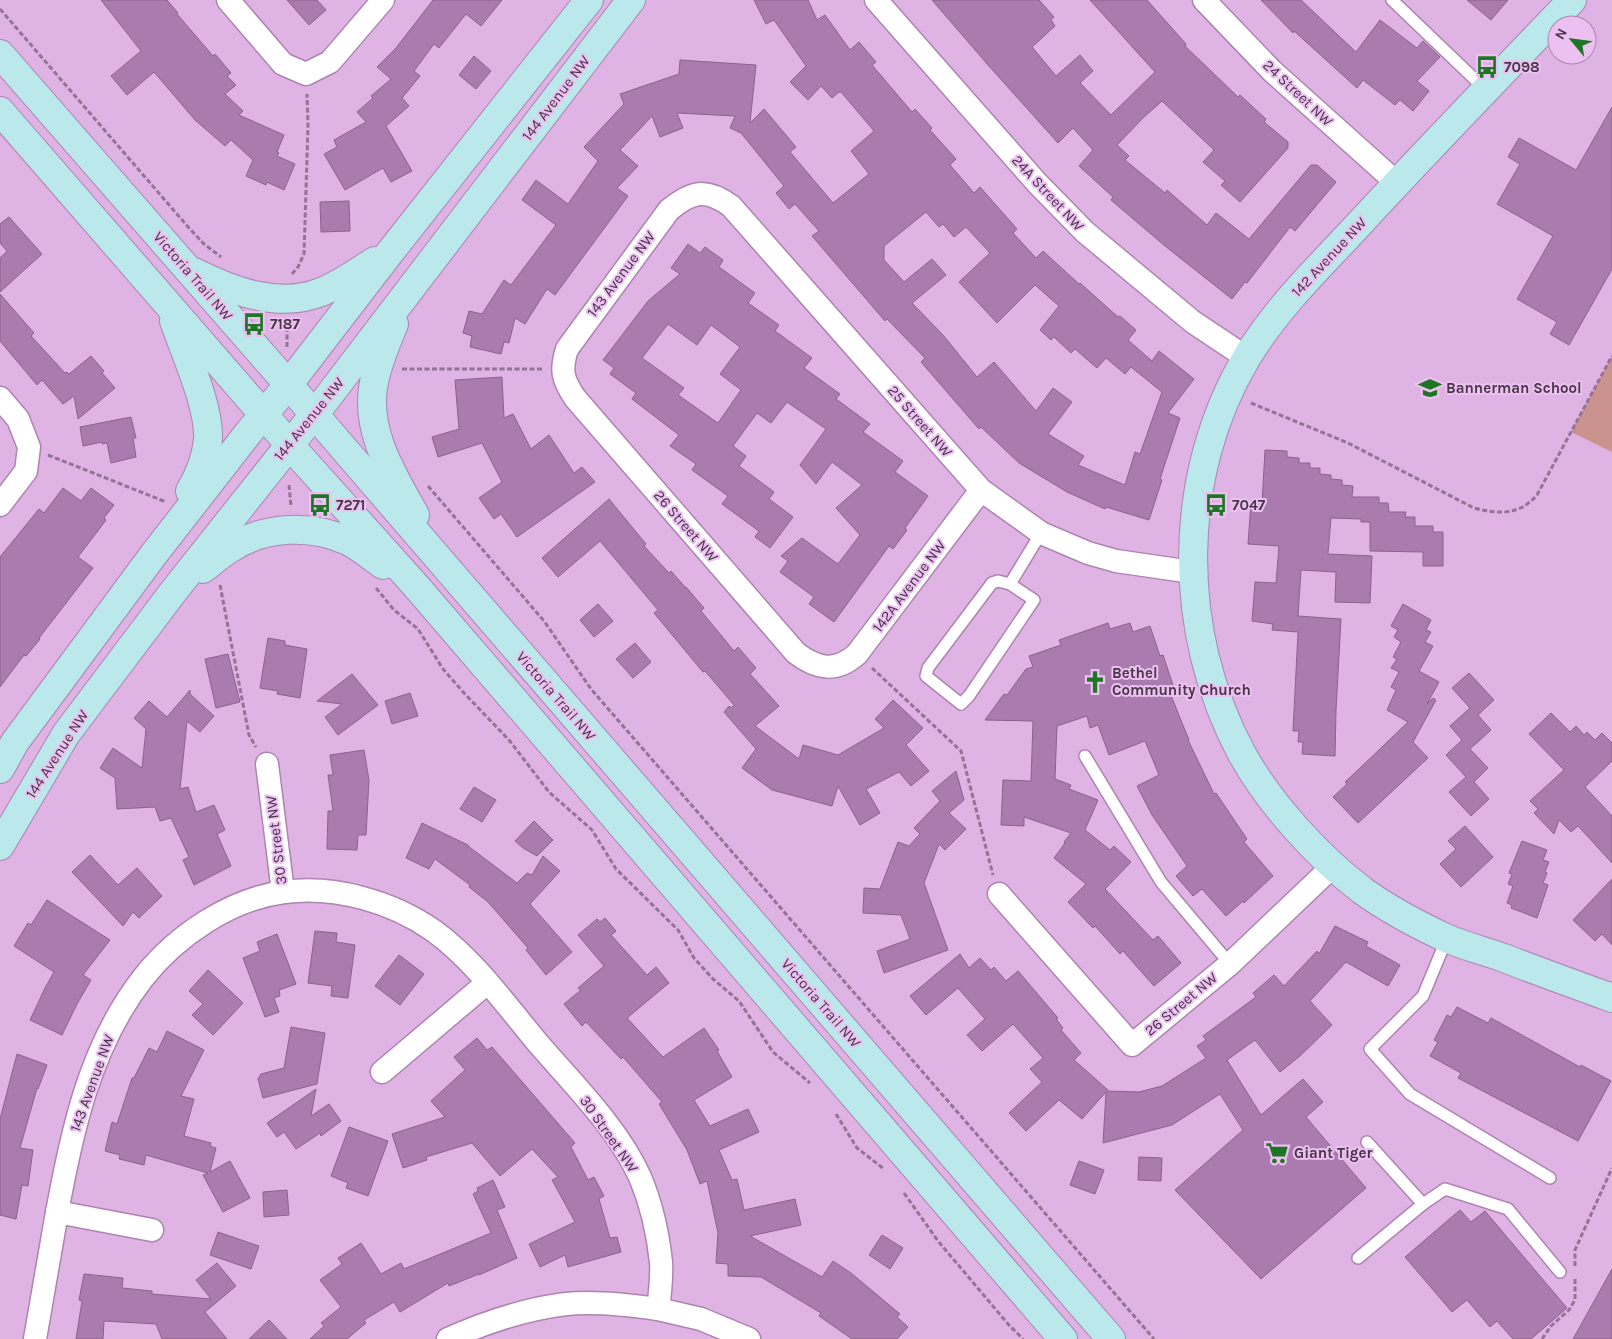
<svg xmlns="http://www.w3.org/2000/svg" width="1612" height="1339" font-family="Karla,sans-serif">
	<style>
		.green { fill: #ca938e }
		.building { fill: #aa7bae; stroke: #8b628e; fill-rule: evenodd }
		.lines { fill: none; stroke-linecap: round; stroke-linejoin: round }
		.lane-casing { stroke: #ae84b1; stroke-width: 14 }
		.street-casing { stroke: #ae84b1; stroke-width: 25 }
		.secondary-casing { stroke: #ae84b1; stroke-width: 30 }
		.path { stroke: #937496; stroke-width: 3; stroke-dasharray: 5 2.5; stroke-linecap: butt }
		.lane { stroke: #fff; stroke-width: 11 }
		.street { stroke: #fff; stroke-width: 22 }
		.secondary { stroke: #bae8eb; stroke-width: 28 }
		.labels { text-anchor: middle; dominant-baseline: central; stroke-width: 4; stroke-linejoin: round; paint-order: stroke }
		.poi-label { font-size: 15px; font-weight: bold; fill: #473548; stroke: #ecc0f0; text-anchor: start }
		.street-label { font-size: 15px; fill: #473548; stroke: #ecc0f0 }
	</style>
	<rect width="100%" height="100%" fill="#dfb3e3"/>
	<polygon class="green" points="1612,356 1612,452 1571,432"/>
	<g class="building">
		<polygon points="101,0 167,0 178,13 177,14 213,56 215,54 231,73 227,76 236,85 225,94 243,111 239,115 284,135 277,152 279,153 277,156 295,164 284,190 267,182 266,185 246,176 253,160 231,140 225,146 195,120 154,72 127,95 111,76 141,51"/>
		<polygon points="287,0 317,0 326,10 309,25"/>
		<polygon points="433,0 502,0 481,26 466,14 439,48 434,44 414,71 420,76 402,98 409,106 386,126 412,171 391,182 383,168 345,190 324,154 337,147 334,140 366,122 357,112 373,98 371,96 391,79 377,67 396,48"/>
		<path d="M 754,0 L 808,0 L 817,20 L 825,15 L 850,50 L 859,42 L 876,62 L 872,65 L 912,112 L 915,109 L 932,128 L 930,130 L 956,159 L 950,165 L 974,193 L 980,187 L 1017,229 L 1013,233 L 1036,258 L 1043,251 L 1079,284 L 1080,283 L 1118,317 L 1120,316 L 1136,330 L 1128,340 L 1152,361 L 1159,351 L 1194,379 L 1168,413 L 1180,418 L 1160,479 L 1162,480 L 1149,520 L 1106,507 L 1105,509 L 1067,492 L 1019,463 L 981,427 L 979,429 L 921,362 L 925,358 L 887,319 L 885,321 L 812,236 L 819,231 L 795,204 L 789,209 L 776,193 L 784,186 L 741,133 L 730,128 L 735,116 L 677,113 L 683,128 L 660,137 L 652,116 L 620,150 L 638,166 L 617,188 L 628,196 L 555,295 L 547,289 L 525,324 L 515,318 L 509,343 L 504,342 L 501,354 L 470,347 L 472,336 L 463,333 L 469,311 L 482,314 L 504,280 L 511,285 L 556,225 L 522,200 L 536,180 L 568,204 L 598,161 L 584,147 L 624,104 L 620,94 L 679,74 L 680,60 L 756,65 L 750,123 L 764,109 L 796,147 L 790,152 L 833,203 L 869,174 L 851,151 L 874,131 L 841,92 L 839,92 L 832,98 L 821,86 L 808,100 L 790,82 L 806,66 L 774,20 L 766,24 ZM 926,212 L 939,227 L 943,224 L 954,237 L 966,227 L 990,253 L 959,282 L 997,323 L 1035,285 L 1059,306 L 1040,330 L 1051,340 L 1054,337 L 1071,353 L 1075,349 L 1097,368 L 1106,358 L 1125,374 L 1131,367 L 1162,392 L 1140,454 L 1135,452 L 1125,485 L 1078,465 L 1084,456 L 1048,434 L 1072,402 L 1053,388 L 1036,411 L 994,362 L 977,377 L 943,335 L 912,303 L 946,275 L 932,259 L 904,282 L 884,260 L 884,246 Z"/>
		<polygon points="932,0 1039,0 1054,17 1051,20 1055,26 1032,47 1056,76 1080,55 1093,71 1080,83 1111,115 1155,72 1090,0 1147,0 1186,44 1185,46 1238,97 1240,95 1266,119 1264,122 1288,142 1288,148 1240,202 1221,185 1225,181 1203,162 1214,150 1162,101 1144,117 1117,145 1129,156 1125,160 1165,193 1167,190 1207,225 1216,213 1249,239 1311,165 1317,165 1336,182 1295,231 1290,227 1247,283 1245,282 1232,299 1165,246 1111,200 1113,197 1079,166 1093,150 1073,128 1058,143 988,65"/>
		<polygon points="1261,0 1301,0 1356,52 1380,20 1417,48 1423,41 1440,57 1417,81 1429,91 1413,111 1400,100 1395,105 1363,80 1357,88 1294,31 1293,33"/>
		<polygon points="1467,0 1508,0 1491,20"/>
		<polygon points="474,56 491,71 476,89 459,75"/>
		<polygon points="1612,107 1612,269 1569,345 1550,334 1557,322 1517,299 1553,236 1497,204 1520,164 1508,157 1519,138 1576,170"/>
		<polygon points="349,201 350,231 321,232 320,202"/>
		<polygon points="9,217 42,254 0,292 0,258 7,251 0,243 0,224"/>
		<path d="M 688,244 L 700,253 L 705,247 L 723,260 L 719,267 L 755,293 L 748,303 L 779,325 L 775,331 L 812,358 L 804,368 L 840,394 L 836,399 L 870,424 L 863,432 L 903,461 L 895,472 L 928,496 L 905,528 L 907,530 L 893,549 L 889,546 L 834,622 L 809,604 L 814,597 L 780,572 L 788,561 L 781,556 L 802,538 L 838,564 L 860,535 L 836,508 L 862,485 L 832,462 L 816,484 L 800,465 L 826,429 L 787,402 L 771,423 L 757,413 L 733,446 L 746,456 L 739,466 L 774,492 L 769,499 L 793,517 L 770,548 L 755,537 L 759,531 L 722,504 L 728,496 L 692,470 L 696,464 L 670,446 L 679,435 L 632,399 L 636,393 L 610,374 L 614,368 L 603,360 L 648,301 L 680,274 L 671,268 ZM 668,324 L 697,345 L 711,325 L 740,347 L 720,374 L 741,390 L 718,423 L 678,395 L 684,388 L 642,358 Z"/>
		<polygon points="0,294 34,333 31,336 65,373 67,372 69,374 91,356 104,371 102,373 115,388 78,419 74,396 63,404 42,380 37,385 0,341"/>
		<polygon points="502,377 504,418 513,414 531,449 549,435 574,473 582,467 595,482 517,537 501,514 494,519 479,498 502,482 482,443 438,457 432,437 459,429 455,380"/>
		<polygon points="131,417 136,438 133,438 136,457 111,463 107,443 102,444 102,442 83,446 80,427"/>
		<polygon points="1265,450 1287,451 1287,457 1299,458 1299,463 1310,463 1310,468 1320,468 1320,474 1331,475 1331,479 1342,480 1342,485 1353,486 1352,497 1379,497 1379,503 1388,503 1389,512 1406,512 1405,517 1415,517 1415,526 1433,526 1433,532 1443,532 1443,566 1423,566 1423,552 1370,551 1370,522 1361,522 1361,519 1331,518 1328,554 1372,556 1370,603 1335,602 1336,572 1301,570 1298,616 1341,619 1336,710 1335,756 1302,754 1303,742 1298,742 1299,731 1293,731 1298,632 1272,630 1273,624 1252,621 1255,582 1276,583 1279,546 1248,544 1251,503 1262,504"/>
		<polygon points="63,488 81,501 91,488 114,505 104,518 106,520 78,557 93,568 39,638 40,639 26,656 24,655 0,687 0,557 39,509 44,513"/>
		<polygon points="609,499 646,544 644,546 669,573 671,571 685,587 686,587 704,608 701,611 734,651 738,647 756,668 750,674 779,706 755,726 799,759 803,745 838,755 884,728 875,719 893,700 923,728 906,745 929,771 911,786 899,772 866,789 880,813 860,825 838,786 832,806 772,790 742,768 756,749 724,712 729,706 731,708 734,705 705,671 703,672 654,613 658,610 600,541 558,577 542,558"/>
		<polygon points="598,604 613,621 594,637 580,620"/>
		<polygon points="1403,604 1431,620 1426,630 1431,632 1425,642 1433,646 1419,671 1439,682 1427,704 1433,698 1436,700 1413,742 1428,758 1358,823 1333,797 1347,784 1345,782 1358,770 1408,722 1387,710 1396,690 1391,687 1399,672 1391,668 1397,659 1393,657 1401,642 1394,637 1398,630 1391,626"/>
		<polygon points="1108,623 1110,629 1130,623 1133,632 1150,626 1160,656 1163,655 1175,691 1170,693 1189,740 1188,740 1214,794 1216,793 1247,839 1244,842 1273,876 1244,903 1243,901 1226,916 1202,889 1193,896 1176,876 1187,866 1152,815 1137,786 1159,775 1145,741 1109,755 1098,725 1090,728 1087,716 1057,726 1055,779 1071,785 1069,789 1098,800 1085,830 1110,850 1114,846 1131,862 1105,889 1153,940 1158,936 1181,963 1154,986 1123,951 1120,954 1095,926 1093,928 1068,902 1086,884 1054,858 1065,843 1064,842 1071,833 1024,817 1024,826 1001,825 1003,780 1031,781 1033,721 985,720 1004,694 1007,695 1026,669 1033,667 1029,656 1061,645 1059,640"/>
		<polygon points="268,638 285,641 285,645 307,649 300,698 277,694 278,691 260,688"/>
		<polygon points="635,643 651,662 633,678 616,659"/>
		<polygon points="228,654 240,702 216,708 205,659"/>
		<polygon points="1469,673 1494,700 1478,715 1491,730 1470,749 1488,768 1474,782 1489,799 1471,816 1449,792 1466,777 1446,755 1462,740 1450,726 1470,708 1452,688"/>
		<polygon points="352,674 378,705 338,735 325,717 342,704 317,701"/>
		<polygon points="190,690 190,694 214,716 200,732 187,721 180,789 188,787 196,812 214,805 225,830 217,834 231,866 194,885 183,860 189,857 171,818 160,821 155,807 117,809 115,778 100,768 113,748 142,768 146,729 134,718 149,701 167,717"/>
		<polygon points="410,693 418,716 392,724 385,701"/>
		<polygon points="1551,713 1570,732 1576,726 1584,735 1587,732 1595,740 1602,733 1612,743 1612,761 1585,787 1612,816 1612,863 1578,826 1571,832 1559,820 1554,834 1534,813 1538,809 1530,801 1564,770 1529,734"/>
		<polygon points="364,750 369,780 366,835 358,835 357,850 327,849 328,811 333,811 328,775 333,775 330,755"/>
		<polygon points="956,771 964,800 949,813 966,829 945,850 939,844 924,883 948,950 884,973 877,951 910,939 901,915 863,913 864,888 880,889 898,842 909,846 920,834 914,828 940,801 932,791"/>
		<polygon points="474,787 496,800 482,822 460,809"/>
		<polygon points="534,821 553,840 537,856 523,848 515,841"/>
		<polygon points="422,823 468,845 468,846 517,883 527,873 532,875 543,856 560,871 530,904 572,952 546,975 526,950 528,948 488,902 469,887 470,885 435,859 429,869 406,858"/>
		<polygon points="1465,826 1493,857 1461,887 1440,864 1456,849 1448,841"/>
		<polygon points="1522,841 1547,850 1543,860 1549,862 1545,872 1547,873 1543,883 1548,885 1537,918 1511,908 1512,905 1507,903 1513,886 1508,884 1512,874 1509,873"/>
		<polygon points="90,855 118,885 137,868 162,896 139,918 133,912 123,926 72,872"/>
		<polygon points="1612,879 1612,945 1602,934 1595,941 1573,920"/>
		<polygon points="47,900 110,940 83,975 91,980 77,1004 62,1035 30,1020 45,988 54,972 14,946 28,923 31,925"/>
		<polygon points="605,918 616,931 611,935 647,975 656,967 669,983 627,1018 663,1057 704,1028 719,1050 717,1051 732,1077 694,1100 710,1126 748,1109 759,1132 719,1150 732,1180 737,1179 744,1210 795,1199 801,1225 750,1236 822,1277 833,1261 851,1273 900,1314 897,1317 908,1327 897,1339 852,1339 819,1316 821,1313 761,1277 728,1276 728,1264 716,1263 718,1233 707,1181 700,1184 687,1150 659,1104 662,1102 623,1057 621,1059 586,1022 582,1026 564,1004 581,990 578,988 604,966 578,935 597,919 600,922"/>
		<polygon points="1335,926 1368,942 1366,946 1400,965 1388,986 1346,962 1310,1001 1332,1025 1300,1056 1280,1072 1255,1040 1227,1060 1261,1115 1303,1079 1323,1102 1306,1117 1366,1188 1261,1279 1175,1190 1243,1130 1220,1094 1172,1125 1103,1143 1106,1092 1082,1119 1059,1100 1026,1131 1009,1113 1042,1082 1030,1069 1043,1058 1013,1024 982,1051 967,1035 985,1019 958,988 926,1015 910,996 960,954 969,968 980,958 991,970 994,967 1006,981 1018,971 1058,1018 1056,1019 1063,1028 1061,1030 1081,1053 1074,1060 1108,1090 1107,1091 1139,1092 1162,1086 1206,1058 1197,1046 1206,1040 1203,1036 1256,997 1253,993 1274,975 1284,986 1317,951 1319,954"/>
		<polygon points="315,931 337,933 336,942 355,945 348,998 331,996 332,986 308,983"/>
		<polygon points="277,934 296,984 279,990 280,996 274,998 279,1012 265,1017 243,958 260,951 257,942"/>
		<polygon points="399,955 424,974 400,1005 375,986"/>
		<polygon points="208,970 243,1003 213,1035 192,1015 203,1004 189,991"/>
		<polygon points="1457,1007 1488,1023 1491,1018 1580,1067 1581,1065 1611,1081 1578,1141 1458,1078 1461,1073 1430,1056 1438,1042 1434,1040 1447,1015 1451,1017"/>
		<polygon points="291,1027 325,1033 317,1084 263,1098 258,1079 261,1074 284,1068"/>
		<polygon points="167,1031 204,1050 181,1096 194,1099 184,1136 211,1143 210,1146 216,1148 210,1172 230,1161 250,1198 223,1212 203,1175 208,1173 146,1155 144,1165 119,1159 120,1155 105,1151 112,1122 117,1124 132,1078 134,1078 149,1048 157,1052"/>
		<polygon points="477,1038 487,1050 492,1047 575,1143 571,1147 588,1180 594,1177 604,1196 599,1199 610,1238 617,1237 621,1252 568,1267 565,1255 540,1267 529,1244 575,1222 552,1180 558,1177 532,1149 500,1176 472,1143 426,1157 427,1160 403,1168 392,1134 445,1117 431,1101 465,1070 454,1057"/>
		<polygon points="17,1054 47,1065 38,1089 37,1088 20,1148 33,1150 28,1186 22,1185 16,1219 0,1215 0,1119"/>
		<polygon points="316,1089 311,1116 329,1104 341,1121 321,1136 320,1133 296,1149 284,1132 277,1137 267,1123"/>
		<polygon points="349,1127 388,1141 368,1196 346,1188 348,1183 331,1176"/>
		<polygon points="1139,1157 1162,1158 1161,1181 1138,1180"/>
		<polygon points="1079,1161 1104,1170 1095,1194 1070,1185"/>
		<polygon points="493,1180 505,1207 497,1210 517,1258 479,1275 479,1274 449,1286 448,1283 400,1312 394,1302 364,1320 366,1323 347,1339 310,1339 324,1326 321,1323 341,1307 320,1280 342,1264 338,1258 361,1243 381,1274 401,1263 404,1269 491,1233 473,1194 478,1191 477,1188"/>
		<polygon points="287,1190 289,1215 264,1217 263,1192"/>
		<polygon points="1460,1210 1471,1222 1485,1211 1567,1308 1531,1339 1513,1339 1497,1321 1490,1327 1467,1300 1452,1312 1405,1257"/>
		<polygon points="218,1232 259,1246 251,1269 210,1255"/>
		<polygon points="882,1235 903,1248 890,1269 869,1255"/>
		<polygon points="217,1263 236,1286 205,1312 227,1339 162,1339 156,1324 104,1321 103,1339 76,1339 82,1301 79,1300 84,1274 123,1278 122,1288 152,1291 152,1294 211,1299 196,1280"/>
		<polygon points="1612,1269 1612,1339 1573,1339"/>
		<polygon points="269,1320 287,1339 249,1339"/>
	</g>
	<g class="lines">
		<defs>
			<g id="lane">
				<polyline points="1392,0 1486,90"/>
				<polygon points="998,581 1010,584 1034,600 969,696 961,704 926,676 928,668 992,583"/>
				<polyline points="1010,584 1041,533"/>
				<polyline points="1085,756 1161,882 1230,964"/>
				<polyline points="1447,938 1423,996 1370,1049 1410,1094 1550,1178"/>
				<polyline points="1423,1204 1445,1189 1508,1209 1560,1272"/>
				<polyline points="1358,1258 1423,1204 1367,1142"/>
			</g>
			<g id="street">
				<polyline points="228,0 283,64 306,74 330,62 383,0"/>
				<polyline points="876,0 1037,183 1085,232 1193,322 1247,358"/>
				<polyline points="1204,0 1272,71 1397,183"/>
				<polyline points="0,398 18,419 29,447 26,471 0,505"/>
				<path d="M 981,490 L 857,654 C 836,673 817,669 796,653 L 575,398 C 563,380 560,371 567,349 L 669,210 C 692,191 706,188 731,206 L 981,490 L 1041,533 L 1088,553 L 1116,561 L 1192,572"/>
				<polyline points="267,764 283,892"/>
				<polyline points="999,894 1132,1045 1230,964 1333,866"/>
				<polyline points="382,1072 487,983"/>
				<polyline points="57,1212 152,1230"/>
				<path d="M 35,1339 C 42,1299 49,1258 56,1218 C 71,1135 89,1047 143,978 C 176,936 230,899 284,892 C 335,885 393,902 434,931 C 474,960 506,1005 537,1042 C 572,1083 618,1128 640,1177 C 651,1203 658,1234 661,1262 C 662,1278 660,1294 658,1309 L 701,1319 L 749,1339"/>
				<path d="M 448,1339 C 486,1322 525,1309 566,1304 C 595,1301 630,1305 658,1309"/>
			</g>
			<g id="secondary">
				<path d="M 1572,0 C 1501,74 1430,147 1361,222 C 1321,265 1278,306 1247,357 C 1176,476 1176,632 1242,754 C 1269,803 1318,857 1363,891 C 1388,909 1418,925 1446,938 C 1464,946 1485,951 1504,958 C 1540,972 1576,985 1612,998"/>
				<polyline points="0,54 314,414 1111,1339"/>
				<polyline points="0,111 303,460 416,586 1063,1339"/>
				<path d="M 194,272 C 232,291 279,309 321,292 C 340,285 357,272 375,261"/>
				<path d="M 174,321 C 185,353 210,407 208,440 C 206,458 199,476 190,491"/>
				<path d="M 394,324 C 386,343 378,362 374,382 C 364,431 393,475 415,515"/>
				<path d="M 203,569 C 212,562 221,554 231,548 C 265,526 311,524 348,541 C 360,547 372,557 383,565"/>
				<polyline points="0,769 15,742 154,554 249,432 288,385 391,251 589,0"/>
				<polyline points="0,846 66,734 173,592 327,398 631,0"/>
			</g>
		</defs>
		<use href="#lane" class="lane-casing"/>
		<use href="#street" class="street-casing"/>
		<use href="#secondary" class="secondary-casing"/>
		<g class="path">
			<polyline points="0,9 189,228 204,244 221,257"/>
			<polyline points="292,274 298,267 304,254 308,126 307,94"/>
			<polyline points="287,347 287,321"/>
			<polyline points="402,369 543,369"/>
			<path d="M 1251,403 L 1348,443 L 1474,508 C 1498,514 1519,516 1537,495 L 1612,356"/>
			<polyline points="48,455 166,502"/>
			<polyline points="289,485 291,506"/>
			<polyline points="428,486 544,621 591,689 1154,1339"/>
			<polyline points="220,585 249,735 256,747"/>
			<polyline points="376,588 394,610 418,629 443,669 464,693 509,740 549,792 592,830 616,869 678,930 694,958 713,979 739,1001 773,1052 810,1083"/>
			<polyline points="872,668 961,751 993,875"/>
			<polyline points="836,1114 857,1148 884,1169"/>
			<polyline points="904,1193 938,1241 1008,1324 1023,1339"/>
			<polyline points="1575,1266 1575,1250 1612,1168"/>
			<polyline points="1542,1339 1551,1326 1569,1310 1575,1300 1575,1277"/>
		</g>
		<use href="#lane" class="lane"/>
		<use href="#street" class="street"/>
		<use href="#secondary" class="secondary"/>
	</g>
	<defs>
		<symbol id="bus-bare" viewBox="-9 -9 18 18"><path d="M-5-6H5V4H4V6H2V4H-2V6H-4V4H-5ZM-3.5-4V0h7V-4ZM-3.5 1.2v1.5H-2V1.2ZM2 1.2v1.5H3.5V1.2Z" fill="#1c7623" stroke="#ecc0f0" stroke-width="2.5" paint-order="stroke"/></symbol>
		<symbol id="school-bare" viewBox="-9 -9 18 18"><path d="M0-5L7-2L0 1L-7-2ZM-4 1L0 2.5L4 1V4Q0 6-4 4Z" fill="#1c7623" stroke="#ecc0f0" stroke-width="2.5" paint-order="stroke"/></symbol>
		<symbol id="church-bare" viewBox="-9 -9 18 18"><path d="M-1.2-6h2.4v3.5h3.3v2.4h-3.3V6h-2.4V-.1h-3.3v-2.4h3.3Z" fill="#1c7623" stroke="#ecc0f0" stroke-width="2.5" paint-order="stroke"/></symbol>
		<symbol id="supermarket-bare" viewBox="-9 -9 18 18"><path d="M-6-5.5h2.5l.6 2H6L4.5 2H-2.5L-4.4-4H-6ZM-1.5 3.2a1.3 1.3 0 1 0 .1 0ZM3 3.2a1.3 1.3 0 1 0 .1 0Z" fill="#1c7623" stroke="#ecc0f0" stroke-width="2.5" paint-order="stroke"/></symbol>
	</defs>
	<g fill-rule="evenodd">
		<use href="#bus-bare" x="1471" y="51" width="32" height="32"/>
		<use href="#bus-bare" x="238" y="308" width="32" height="32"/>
		<use href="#school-bare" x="1414" y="372" width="32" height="32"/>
		<use href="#bus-bare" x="304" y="489" width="32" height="32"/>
		<use href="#bus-bare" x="1200" y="489" width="32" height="32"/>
		<use href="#church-bare" x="1079" y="666" width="32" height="32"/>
		<use href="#supermarket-bare" x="1261" y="1137" width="32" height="32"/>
	</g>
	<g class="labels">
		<g class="poi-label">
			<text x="1504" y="67">7098</text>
			<text x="270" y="324">7187</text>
			<text x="1446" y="388">Bannerman School</text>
			<text x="336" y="505">7271</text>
			<text x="1232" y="505">7047</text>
			<text x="1112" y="673">Bethel<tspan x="1112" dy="17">Community Church</tspan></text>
			<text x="1294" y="1153">Giant Tiger</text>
		</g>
		<g class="street-label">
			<text transform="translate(1298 93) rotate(43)">24 Street NW</text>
			<text transform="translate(556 98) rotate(-53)">144 Avenue NW</text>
			<text transform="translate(1048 193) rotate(47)">24A Street NW</text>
			<text transform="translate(1329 257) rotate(-47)">142 Avenue NW</text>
			<text transform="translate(621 274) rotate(-53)">143 Avenue NW</text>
			<text transform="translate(193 276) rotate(49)">Victoria Trail NW</text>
			<text transform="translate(309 419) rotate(-51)">144 Avenue NW</text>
			<text transform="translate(920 421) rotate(49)">25 Street NW</text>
			<text transform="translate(686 526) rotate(49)">26 Street NW</text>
			<text transform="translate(909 586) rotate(-53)">142A Avenue NW</text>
			<text transform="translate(556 696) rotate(49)">Victoria Trail NW</text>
			<text transform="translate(57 754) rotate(-57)">144 Avenue NW</text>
			<text transform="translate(276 840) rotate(-97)">30 Street NW</text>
			<text transform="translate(821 1003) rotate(49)">Victoria Trail NW</text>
			<text transform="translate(1181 1004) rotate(-40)">26 Street NW</text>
			<text transform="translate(92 1083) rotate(-70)">143 Avenue NW</text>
			<text transform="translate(609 1134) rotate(55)">30 Street NW</text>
		</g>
	</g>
	<g transform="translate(1572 40) rotate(299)"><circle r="24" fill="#ecc0f0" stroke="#aa88ad"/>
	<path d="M0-4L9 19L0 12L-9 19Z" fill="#1c7623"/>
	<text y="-8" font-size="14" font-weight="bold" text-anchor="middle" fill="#473548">N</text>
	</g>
</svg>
